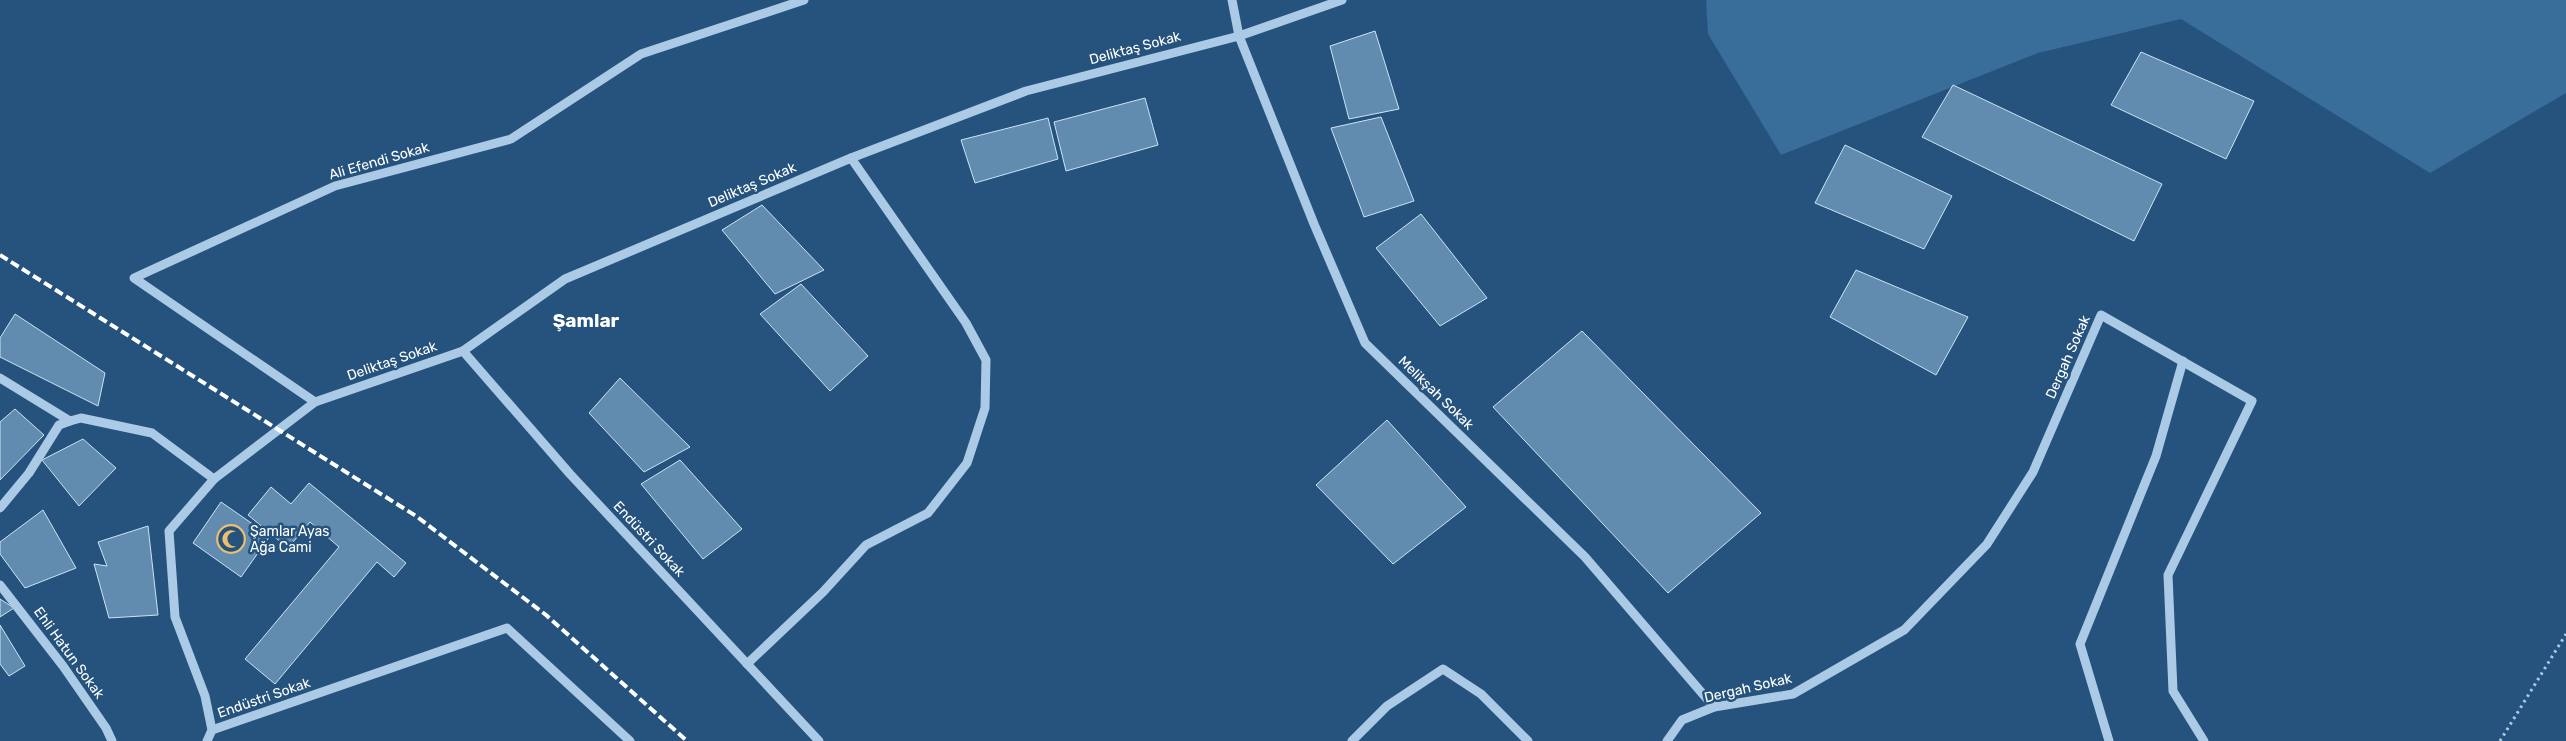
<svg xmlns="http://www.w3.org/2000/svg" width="2566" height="741" font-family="Rubik,sans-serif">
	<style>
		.green { fill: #396d9a }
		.building { fill: #628caf; stroke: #cde2f4 }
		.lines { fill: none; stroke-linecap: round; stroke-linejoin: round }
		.path { stroke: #aacae5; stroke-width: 3; stroke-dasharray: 2.5 4; stroke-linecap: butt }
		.minor { stroke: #aacae5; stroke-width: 9 }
		.rail { stroke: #fff; stroke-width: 4; stroke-dasharray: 9 4; stroke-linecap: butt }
		.labels { text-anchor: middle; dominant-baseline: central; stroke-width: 5; stroke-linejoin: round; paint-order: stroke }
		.street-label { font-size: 14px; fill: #fff; stroke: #25537d }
		.poi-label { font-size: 14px; fill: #fff; stroke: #25537d; text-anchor: start }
		.district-label { font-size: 19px; font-weight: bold; fill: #fff; stroke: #25537d }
	</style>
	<rect width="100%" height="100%" fill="#25537d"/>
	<polygon class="green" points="1706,0 2566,0 2566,93 2430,173 2181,19 2038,53 1781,155 1708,34"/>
	<g class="building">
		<polygon points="1375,31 1399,109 1349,119 1330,46"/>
		<polygon points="2141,52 2254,101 2226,159 2111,105"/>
		<polygon points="1953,85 2162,184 2134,241 1922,137"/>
		<polygon points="1145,98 1158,145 1066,171 1054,122"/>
		<polygon points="1381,117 1414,201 1364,217 1331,128"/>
		<polygon points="1048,118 1058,159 975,183 961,140"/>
		<polygon points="1845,145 1952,196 1924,249 1815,203"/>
		<polygon points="762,205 824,270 775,294 722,230"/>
		<polygon points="1421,214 1487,298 1440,326 1376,248"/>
		<polygon points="1856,270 1968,317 1936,375 1830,317"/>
		<polygon points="801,284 868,356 830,391 760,314"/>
		<polygon points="15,314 105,373 98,406 0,357 0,338"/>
		<polygon points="1582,331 1761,513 1668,593 1493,407"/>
		<polygon points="620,378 690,447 644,472 589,413"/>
		<polygon points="15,409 44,435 0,480 0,422"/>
		<polygon points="1387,420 1466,507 1393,564 1316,485"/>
		<polygon points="83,439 116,468 79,506 42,460"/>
		<polygon points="680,460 742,529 703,559 641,484"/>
		<polygon points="309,483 406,563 394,577 377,562 275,684 245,659 339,547 310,522 288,548 248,515 271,487 291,504"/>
		<polygon points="221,502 270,536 241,577 193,543"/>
		<polygon points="43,510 76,568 25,588 0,554 0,542"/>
		<polygon points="148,526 158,615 109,618 94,564 107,566 98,542"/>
		<polygon points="0,599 14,608 0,617"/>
		<polygon points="0,625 25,666 9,676 0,664"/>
	</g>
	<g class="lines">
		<polyline class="path" points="2500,741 2566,634"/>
		<g class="minor">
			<polyline points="1232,0 1239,36 1314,224 1365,343 1585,557 1714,707"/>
			<polyline points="463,351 570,474 819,741"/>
			<polyline points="0,378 70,421 81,418 152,433 214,479"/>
			<polyline points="315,402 134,278 335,186 511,139 641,54 804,0"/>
			<polyline points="0,508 29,473 59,425 70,421"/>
			<polyline points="0,585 63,666 106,728 112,741"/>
			<polyline points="747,664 823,592 866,545 928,513 967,463 985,408 986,360 966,323 851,158"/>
			<polyline points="212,730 507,628 630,741"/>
			<polyline points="207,741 212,730 205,696 175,617 169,531 214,479 315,402 463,351 565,279 851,158 1026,91 1239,36 1342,0"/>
			<polyline points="1352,741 1387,706 1443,669 1481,694 1528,741"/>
			<polyline points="1667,741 1682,720 1714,707 1793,694 1904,630 1987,544 2033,472 2101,315 2252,401 2168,575 2173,691 2204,741"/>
			<polyline points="2109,741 2080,644 2156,456 2183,361"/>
		</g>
		<polyline class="rail" points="0,255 416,516 546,615 687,741"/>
	</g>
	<defs>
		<symbol id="mosque-ring" viewBox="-11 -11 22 22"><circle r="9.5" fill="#25537d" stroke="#eebe6f" stroke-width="1.5"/><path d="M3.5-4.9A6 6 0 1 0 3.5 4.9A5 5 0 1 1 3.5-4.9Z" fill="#eebe6f"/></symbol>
	</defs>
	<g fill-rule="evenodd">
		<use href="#mosque-ring" x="215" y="523" width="32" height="32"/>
	</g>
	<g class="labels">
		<g class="street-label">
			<text transform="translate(1135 48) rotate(-15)">Deliktaş Sokak</text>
			<text transform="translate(379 161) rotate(-16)">Ali Efendi Sokak</text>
			<text transform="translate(752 185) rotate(-23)">Deliktaş Sokak</text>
			<text transform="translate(2068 357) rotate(-66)">Dergah Sokak</text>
			<text transform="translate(392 361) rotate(-19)">Deliktaş Sokak</text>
			<text transform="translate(1436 393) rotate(44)">Melikşah Sokak</text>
			<text transform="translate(649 539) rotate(47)">Endüstri Sokak</text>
			<text transform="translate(69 653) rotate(54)">Ehli Hatun Sokak</text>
			<text transform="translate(1748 688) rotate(-13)">Dergah Sokak</text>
			<text transform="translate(264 698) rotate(-19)">Endüstri Sokak</text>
		</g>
		<g class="poi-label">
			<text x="250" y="531">Şamlar Ayas<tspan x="250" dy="16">Ağa Cami</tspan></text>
		</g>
		<g class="district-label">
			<text x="586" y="320">Şamlar</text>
		</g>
	</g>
</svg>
